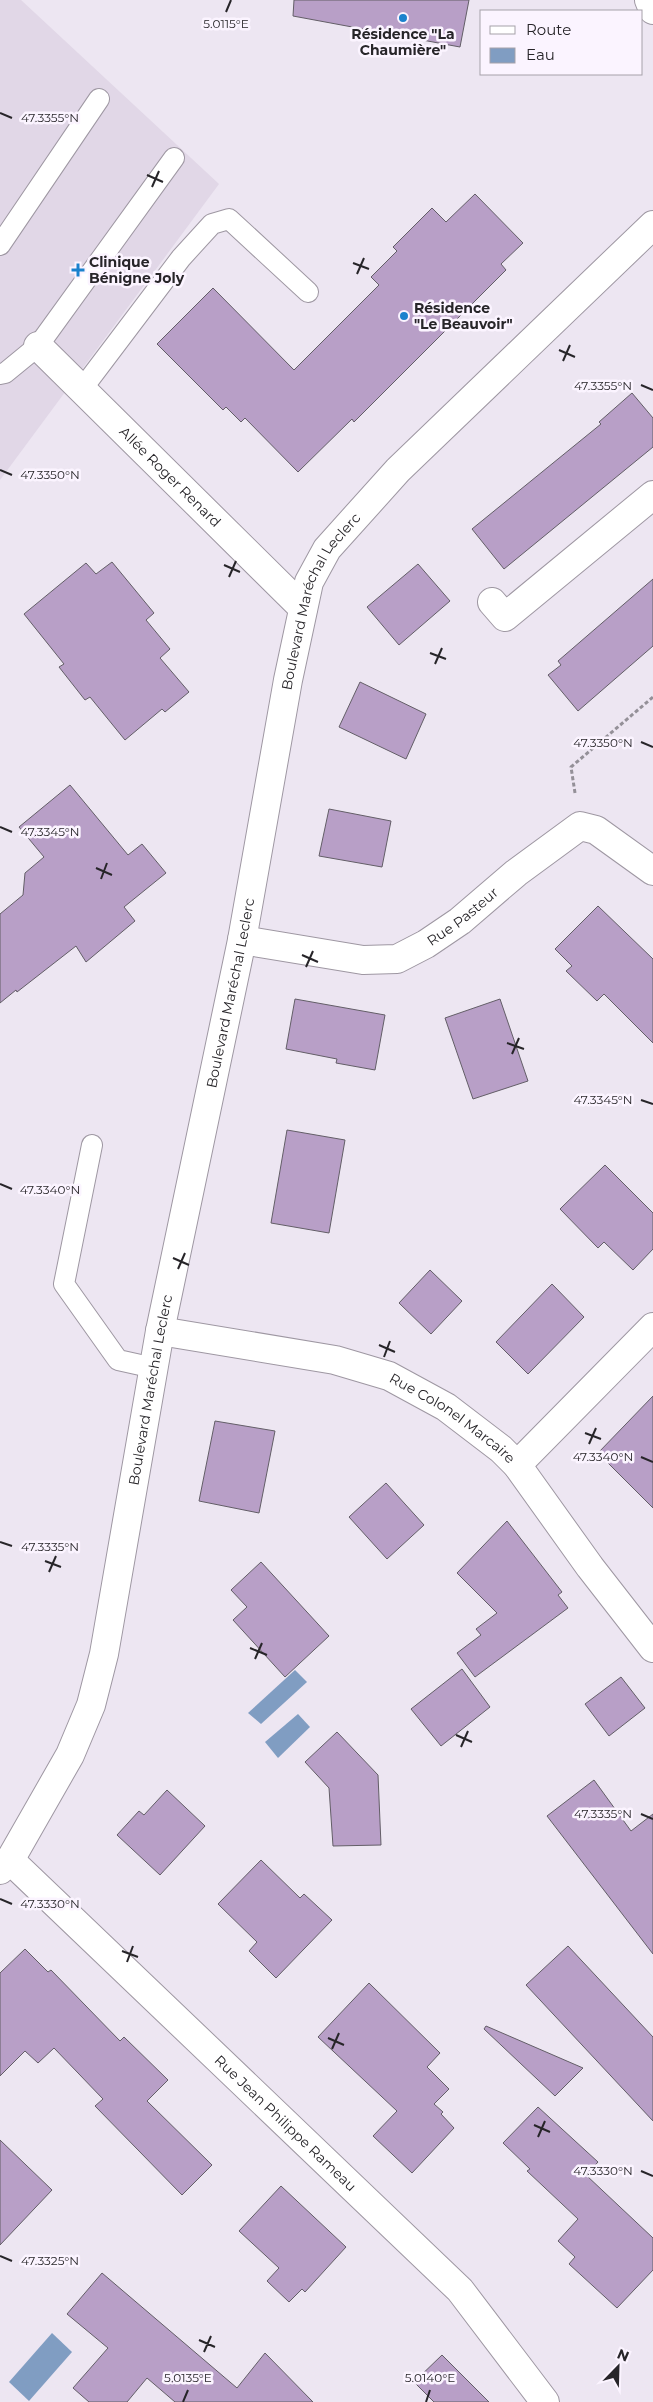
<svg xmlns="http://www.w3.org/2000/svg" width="653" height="2402" font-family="Montserrat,sans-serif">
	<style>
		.built { fill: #e1d7e7 }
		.water { fill: #809dc2 }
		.building { fill: #b89fc7; stroke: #635e67 }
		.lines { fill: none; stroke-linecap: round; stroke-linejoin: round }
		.service-casing { stroke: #9e97a2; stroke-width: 22 }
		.minor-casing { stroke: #9e97a2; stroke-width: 30 }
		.path { stroke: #949098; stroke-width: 3; stroke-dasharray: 4 2.5; stroke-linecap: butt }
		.service { stroke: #fff; stroke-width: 20 }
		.minor { stroke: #fff; stroke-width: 28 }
		.ticks { fill: none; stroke: #272529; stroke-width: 2 }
		.poi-dot { fill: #1b82cd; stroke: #fbf4ff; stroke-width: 2 }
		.labels { text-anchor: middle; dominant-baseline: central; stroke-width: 5; stroke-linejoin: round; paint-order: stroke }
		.poi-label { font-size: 14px; font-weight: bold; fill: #272529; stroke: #fbf4ff; text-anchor: start }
		.street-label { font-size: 14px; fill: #272529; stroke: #fbf4ff }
		.ticks-label { font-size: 12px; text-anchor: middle; fill: #272529; stroke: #fbf4ff; stroke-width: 5; stroke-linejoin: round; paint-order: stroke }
	</style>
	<rect width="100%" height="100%" fill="#ede6f2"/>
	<polygon class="built" points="0,0 21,0 219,184 0,480"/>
	<g class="water">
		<polygon points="295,1670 307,1682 261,1724 248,1713"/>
		<polygon points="298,1714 310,1727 278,1758 265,1742"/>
		<polygon points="52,2333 72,2352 29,2401 9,2382"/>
	</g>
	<g class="building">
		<polygon points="294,0 469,0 460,47 293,16"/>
		<polygon points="475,194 523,243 501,264 506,270 354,422 352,419 298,472 245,418 241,422 226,407 223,410 157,344 213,288 294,370 379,285 371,277 397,251 393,247 432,208 446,222"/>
		<polygon points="632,393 653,418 653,447 504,569 472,529 601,424 599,422"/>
		<polygon points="112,562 154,613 146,620 170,649 160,658 189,692 165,712 162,709 125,740 90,697 85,700 59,667 64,664 24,614 86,563 96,574"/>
		<polygon points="418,564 450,601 399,645 367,607"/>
		<polygon points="653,579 653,646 578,711 548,675 561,665 558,661"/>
		<polygon points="360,682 426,714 406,759 339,727"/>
		<polygon points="70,785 128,855 142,844 166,873 124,907 135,921 86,962 76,946 17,992 16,990 0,1003 0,914 23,895 25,873 44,857 19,827"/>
		<polygon points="329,809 391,821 382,867 319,856"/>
		<polygon points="598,906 653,959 653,1043 604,994 597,1001 566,971 572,966 555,949"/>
		<polygon points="295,999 385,1015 375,1070 336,1063 337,1059 286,1049"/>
		<polygon points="500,999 528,1081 473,1099 445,1018"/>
		<polygon points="287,1130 345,1140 329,1233 271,1223"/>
		<polygon points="605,1165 653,1213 653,1249 633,1270 604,1242 598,1248 560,1209"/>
		<polygon points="430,1270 462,1301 431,1334 399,1303"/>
		<polygon points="552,1284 584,1317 528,1374 496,1342"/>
		<polygon points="653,1396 653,1508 598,1453"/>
		<polygon points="215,1421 275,1431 259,1513 199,1501"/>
		<polygon points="386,1483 424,1525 387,1559 349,1517"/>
		<polygon points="507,1521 562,1592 558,1595 568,1608 475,1677 457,1653 481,1635 476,1629 497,1613 457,1573"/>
		<polygon points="261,1562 329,1636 285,1677 233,1620 247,1607 231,1590"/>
		<polygon points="462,1669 490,1707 441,1746 411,1709"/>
		<polygon points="621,1677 645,1708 609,1736 585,1704"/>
		<polygon points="337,1732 378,1775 381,1845 333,1846 329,1788 305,1762"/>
		<polygon points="594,1780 631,1831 653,1814 653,1954 547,1816"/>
		<polygon points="167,1790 205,1826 160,1875 117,1835 139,1811 144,1815"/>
		<polygon points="261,1860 300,1898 304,1894 332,1920 276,1978 249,1951 257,1942 218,1904"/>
		<polygon points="568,1946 653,2037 653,2121 526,1985"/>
		<polygon points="25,1949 48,1972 51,1970 120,2041 124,2037 168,2080 147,2101 212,2165 182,2195 95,2106 103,2099 54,2048 38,2063 25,2051 0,2076 0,1973"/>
		<polygon points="369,1983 440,2053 427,2067 449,2089 434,2104 443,2112 441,2114 454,2128 412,2173 373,2136 397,2111 318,2037"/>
		<polygon points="486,2026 583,2068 555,2096 484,2029"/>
		<polygon points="538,2107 598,2162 586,2175 653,2238 653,2270 617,2308 569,2264 575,2257 558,2241 578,2219 527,2171 530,2169 503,2143"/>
		<polygon points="0,2140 52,2190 0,2245"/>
		<polygon points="281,2186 346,2247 305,2292 302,2289 289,2302 267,2281 279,2268 239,2231"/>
		<polygon points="102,2273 237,2388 265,2353 313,2402 175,2402 147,2378 127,2402 89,2402 73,2388 108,2348 67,2314"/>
		<polygon points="442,2355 489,2402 434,2402 414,2382"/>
	</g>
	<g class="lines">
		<defs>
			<g id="service">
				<polyline points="0,245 99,99"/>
				<polyline points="0,374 5,373 38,346 174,158"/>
				<polyline points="82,389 181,258 212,224 229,219 308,292"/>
				<polyline points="92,1145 64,1284 118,1360 154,1368"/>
			</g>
			<g id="minor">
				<polyline points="649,0 653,10"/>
				<path id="s1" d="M 38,346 L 303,608"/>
				<polyline points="492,602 505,617 653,495"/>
				<path id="s2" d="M 242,940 L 363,960 L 397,959 L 426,944 L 460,921 L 516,873 L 580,826 L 596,830 L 653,871"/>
				<path id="s3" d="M 160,1331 L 335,1360 L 389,1376 L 446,1407 L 501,1449 L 517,1465 L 590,1567 L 653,1648"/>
				<polyline points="517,1465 653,1327"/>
				<path id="s4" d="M 10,1860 L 460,2290 L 545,2402"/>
				<path id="s5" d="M 0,1870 L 10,1860 L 70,1755 L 91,1705 L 104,1654 L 160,1331 L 242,940 L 288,680 L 309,582 L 327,549 L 398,470 L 653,225"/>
			</g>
		</defs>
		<use href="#service" class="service-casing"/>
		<use href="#minor" class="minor-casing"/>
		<polyline class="path" points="575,793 571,767 653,697"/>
		<use href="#service" class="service"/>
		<use href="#minor" class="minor"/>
	</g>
	<path class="ticks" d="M 226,12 L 231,0M 0,113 L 12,118M 147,175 L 163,182M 152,187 L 159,171M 353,263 L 369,269M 357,274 L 364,258M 559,350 L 575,357M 563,361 L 570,345M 641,385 L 653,390M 0,470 L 12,475M 224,565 L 240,572M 229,577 L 236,561M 430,653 L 446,659M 435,664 L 442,648M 641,742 L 653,747M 0,827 L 12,832M 96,868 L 112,875M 101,879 L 107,863M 302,955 L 318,962M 306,967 L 313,951M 507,1043 L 524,1049M 512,1054 L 519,1038M 641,1100 L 653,1104M 0,1184 L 12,1189M 173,1258 L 189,1265M 178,1269 L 185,1253M 379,1345 L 395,1352M 384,1357 L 390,1341M 585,1433 L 601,1439M 589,1444 L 596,1428M 641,1457 L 653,1462M 0,1542 L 12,1546M 45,1561 L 61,1567M 49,1572 L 56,1556M 250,1648 L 267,1655M 255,1659 L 262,1643M 456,1735 L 472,1742M 461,1747 L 468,1731M 641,1814 L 653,1819M 0,1899 L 12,1904M 122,1951 L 138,1957M 127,1962 L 133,1946M 328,2038 L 344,2045M 332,2049 L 339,2033M 534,2125 L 550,2132M 538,2137 L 545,2121M 641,2171 L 653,2176M 0,2256 L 12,2261M 199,2340 L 215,2347M 204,2352 L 211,2336M 183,2402 L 188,2390M 426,2402 L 430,2390"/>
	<g class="poi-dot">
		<circle cx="403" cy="18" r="5"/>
		<path d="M75.5 262.5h5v5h5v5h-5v5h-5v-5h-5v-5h5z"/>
		<circle cx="404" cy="316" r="5"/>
	</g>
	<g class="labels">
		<g class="poi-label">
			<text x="403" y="34" text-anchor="middle">Résidence "La<tspan x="403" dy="16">Chaumière"</tspan></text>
			<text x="89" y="262">Clinique<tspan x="89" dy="16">Bénigne Joly</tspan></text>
			<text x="414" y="308">Résidence<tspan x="414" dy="16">"Le Beauvoir"</tspan></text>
		</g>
		<g class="street-label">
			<text stroke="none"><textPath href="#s1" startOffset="186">Allée Roger Renard</textPath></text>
			<text stroke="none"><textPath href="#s5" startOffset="1320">Boulevard Maréchal Leclerc</textPath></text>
			<text stroke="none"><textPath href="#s2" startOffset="235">Rue Pasteur</textPath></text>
			<text stroke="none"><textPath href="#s5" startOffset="915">Boulevard Maréchal Leclerc</textPath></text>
			<text stroke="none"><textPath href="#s5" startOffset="510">Boulevard Maréchal Leclerc</textPath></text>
			<text stroke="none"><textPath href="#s3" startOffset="310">Rue Colonel Marcaire</textPath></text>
			<text stroke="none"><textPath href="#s4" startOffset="381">Rue Jean Philippe Rameau</textPath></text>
		</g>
	</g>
	<g class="ticks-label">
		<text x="226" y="28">5.0115°E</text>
		<text x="50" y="122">47.3355°N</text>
		<text x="603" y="390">47.3355°N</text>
		<text x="50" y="479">47.3350°N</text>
		<text x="603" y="747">47.3350°N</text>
		<text x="50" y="836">47.3345°N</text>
		<text x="603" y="1104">47.3345°N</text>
		<text x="50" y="1194">47.3340°N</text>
		<text x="603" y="1461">47.3340°N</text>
		<text x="50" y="1551">47.3335°N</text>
		<text x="603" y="1818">47.3335°N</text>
		<text x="50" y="1908">47.3330°N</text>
		<text x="603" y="2175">47.3330°N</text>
		<text x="50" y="2265">47.3325°N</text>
		<text x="188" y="2382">5.0135°E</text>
		<text x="430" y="2382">5.0140°E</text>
	</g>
	<rect x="480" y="10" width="162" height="65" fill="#fbf4ff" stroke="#a6a1a9"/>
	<rect x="490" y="26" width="25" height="8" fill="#ffffff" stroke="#a6a1a9"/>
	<text x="526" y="35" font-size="15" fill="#272529">Route</text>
	<rect x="490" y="48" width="25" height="15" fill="#809dc2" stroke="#a6a1a9"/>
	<text x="526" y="60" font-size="15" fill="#272529">Eau</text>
	<g transform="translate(618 2367) rotate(23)" stroke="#fbf4ff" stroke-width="4" paint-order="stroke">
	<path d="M0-4L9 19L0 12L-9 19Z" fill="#272529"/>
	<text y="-8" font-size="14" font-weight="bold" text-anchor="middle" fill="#272529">N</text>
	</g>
</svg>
